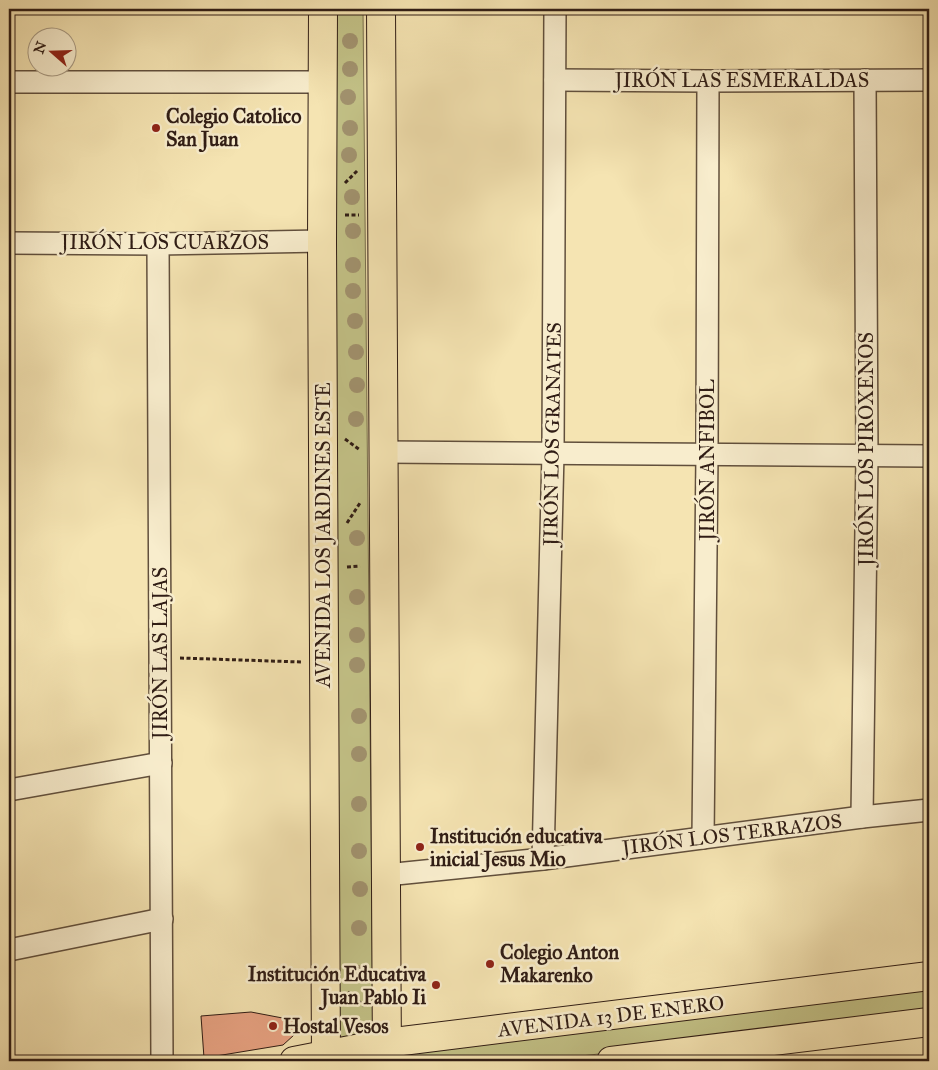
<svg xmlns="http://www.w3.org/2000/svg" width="938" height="1070" font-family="'IM FELL Great Primer',serif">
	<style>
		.green { fill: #c3c287; stroke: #7a704e }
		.building { fill: #e8a383; stroke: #301d15 }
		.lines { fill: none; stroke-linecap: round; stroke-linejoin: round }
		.minor-casing { stroke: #614f3c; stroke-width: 24 }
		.major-casing { stroke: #301d15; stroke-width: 30 }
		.path { stroke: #301d15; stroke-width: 3; stroke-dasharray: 4 2.5; stroke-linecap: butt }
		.minor { stroke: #f8edcd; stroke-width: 21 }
		.major { stroke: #f5e4b2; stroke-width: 28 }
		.tree { fill: #a1926e }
		.poi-dot { fill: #8f2418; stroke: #f8edcd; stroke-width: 2 }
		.labels { text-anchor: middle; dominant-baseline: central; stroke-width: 5; stroke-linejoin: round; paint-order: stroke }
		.street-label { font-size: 20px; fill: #301d15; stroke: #f8edcd }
		.poi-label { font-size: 20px; font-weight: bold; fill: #301d15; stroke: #f8edcd; text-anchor: start }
	</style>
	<rect width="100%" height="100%" fill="#f5e4b2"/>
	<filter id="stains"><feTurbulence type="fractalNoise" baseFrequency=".004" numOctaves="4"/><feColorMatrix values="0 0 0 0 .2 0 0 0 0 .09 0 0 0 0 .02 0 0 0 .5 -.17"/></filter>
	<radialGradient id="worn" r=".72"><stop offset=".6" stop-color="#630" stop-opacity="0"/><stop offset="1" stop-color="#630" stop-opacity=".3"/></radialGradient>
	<g class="green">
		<polygon points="335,9 363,9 373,1028 371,1033 343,1039 339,1037"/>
		<polygon points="929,983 929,1015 539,1061 410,1061 410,1051"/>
	</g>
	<polygon class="building" points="251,1012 293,1020 294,1035 283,1045 204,1058 201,1016"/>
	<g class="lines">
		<defs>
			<g id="minor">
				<polyline points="555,80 708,81 929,80"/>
				<polyline points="9,82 322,82"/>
				<polyline points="9,243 158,244 322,241"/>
				<polyline points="158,244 162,1061"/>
				<polyline points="384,452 929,456"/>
				<polyline points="9,790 161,763"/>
				<polyline points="862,817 867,456 865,80"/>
				<polyline points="703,838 707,455 708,81"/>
				<polyline points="543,859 553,453 555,9"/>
				<polyline points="386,875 543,859 862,817 929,810"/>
				<polyline points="9,950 162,919"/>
			</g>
			<g id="major">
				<polyline points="323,9 322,241 326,1061"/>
				<polyline points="381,9 387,1061"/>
				<polyline points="294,1061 386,1043 929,976"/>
				<polyline points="611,1061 929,1022"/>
			</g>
		</defs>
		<use href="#minor" class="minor-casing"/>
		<use href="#major" class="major-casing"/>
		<g class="path">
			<polyline points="345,183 358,170"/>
			<polyline points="345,215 359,215"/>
			<polyline points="345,439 360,450"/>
			<polyline points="347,523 360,503"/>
			<polyline points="347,567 360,566"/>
			<polyline points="180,658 301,662"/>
			<polyline points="348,992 364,1006"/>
		</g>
		<use href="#minor" class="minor"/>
		<use href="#major" class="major"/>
	</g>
	<g class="tree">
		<circle cx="350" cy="41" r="8"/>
		<circle cx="350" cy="69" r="8"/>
		<circle cx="348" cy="97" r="8"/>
		<circle cx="350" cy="128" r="8"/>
		<circle cx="349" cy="155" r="8"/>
		<circle cx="352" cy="197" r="8"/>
		<circle cx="353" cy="231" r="8"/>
		<circle cx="353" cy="265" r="8"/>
		<circle cx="353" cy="291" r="8"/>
		<circle cx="355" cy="321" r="8"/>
		<circle cx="356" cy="352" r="8"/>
		<circle cx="357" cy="385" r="8"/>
		<circle cx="356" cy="419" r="8"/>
		<circle cx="357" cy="538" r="8"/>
		<circle cx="357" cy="597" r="8"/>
		<circle cx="357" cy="635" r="8"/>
		<circle cx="357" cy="665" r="8"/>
		<circle cx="359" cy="716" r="8"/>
		<circle cx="359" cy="754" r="8"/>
		<circle cx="359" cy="804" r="8"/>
		<circle cx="359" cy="851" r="8"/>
		<circle cx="360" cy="889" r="8"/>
		<circle cx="359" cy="928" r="8"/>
		<circle cx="359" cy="973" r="8"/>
	</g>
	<g class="poi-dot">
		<circle cx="156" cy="128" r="5"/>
		<circle cx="420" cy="847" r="5"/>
		<circle cx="490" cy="964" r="5"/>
		<circle cx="436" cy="985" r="5"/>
		<circle cx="273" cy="1026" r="5"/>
	</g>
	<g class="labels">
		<g class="street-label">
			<text x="742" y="80">JIRÓN LAS ESMERALDAS</text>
			<text x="165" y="242">JIRÓN LOS CUARZOS</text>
			<text transform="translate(552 434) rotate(-89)">JIRÓN LOS GRANATES</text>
			<text transform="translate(866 449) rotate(-90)">JIRÓN LOS PIROXENOS</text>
			<text transform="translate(707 460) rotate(-90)">JIRÓN ANFIBOL</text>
			<text transform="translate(323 535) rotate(-90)">AVENIDA LOS JARDINES ESTE</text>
			<text transform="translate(160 653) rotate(-90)">JIRÓN LAS LAJAS</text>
			<text transform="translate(732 834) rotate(-7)">JIRÓN LOS TERRAZOS</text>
			<text transform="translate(611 1016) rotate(-7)">AVENIDA 13 DE ENERO</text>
		</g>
		<g class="poi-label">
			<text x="166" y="116">Colegio Catolico<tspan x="166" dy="23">San Juan</tspan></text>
			<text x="430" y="836">Institución educativa<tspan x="430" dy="23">inicial Jesus Mio</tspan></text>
			<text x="500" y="952">Colegio Anton<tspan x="500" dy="23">Makarenko</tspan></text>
			<text x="426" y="974" text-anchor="end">Institución Educativa<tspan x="426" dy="23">Juan Pablo Ii</tspan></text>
			<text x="283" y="1026">Hostal Vesos</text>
		</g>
	</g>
	<rect width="938" height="1070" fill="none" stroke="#f5e4b2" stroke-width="30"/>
	<rect x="10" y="10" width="918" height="1050" fill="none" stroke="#301d15" stroke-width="2.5"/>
	<rect x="15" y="15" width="908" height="1040" fill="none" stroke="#301d15"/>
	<g transform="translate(52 52) rotate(290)"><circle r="24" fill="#f8edcd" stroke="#a89a83"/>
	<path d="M0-4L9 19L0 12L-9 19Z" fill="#8f2418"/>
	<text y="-8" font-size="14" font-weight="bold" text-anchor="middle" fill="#301d15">N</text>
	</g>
	<rect width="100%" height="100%" filter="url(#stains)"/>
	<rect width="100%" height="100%" fill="url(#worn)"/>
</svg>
